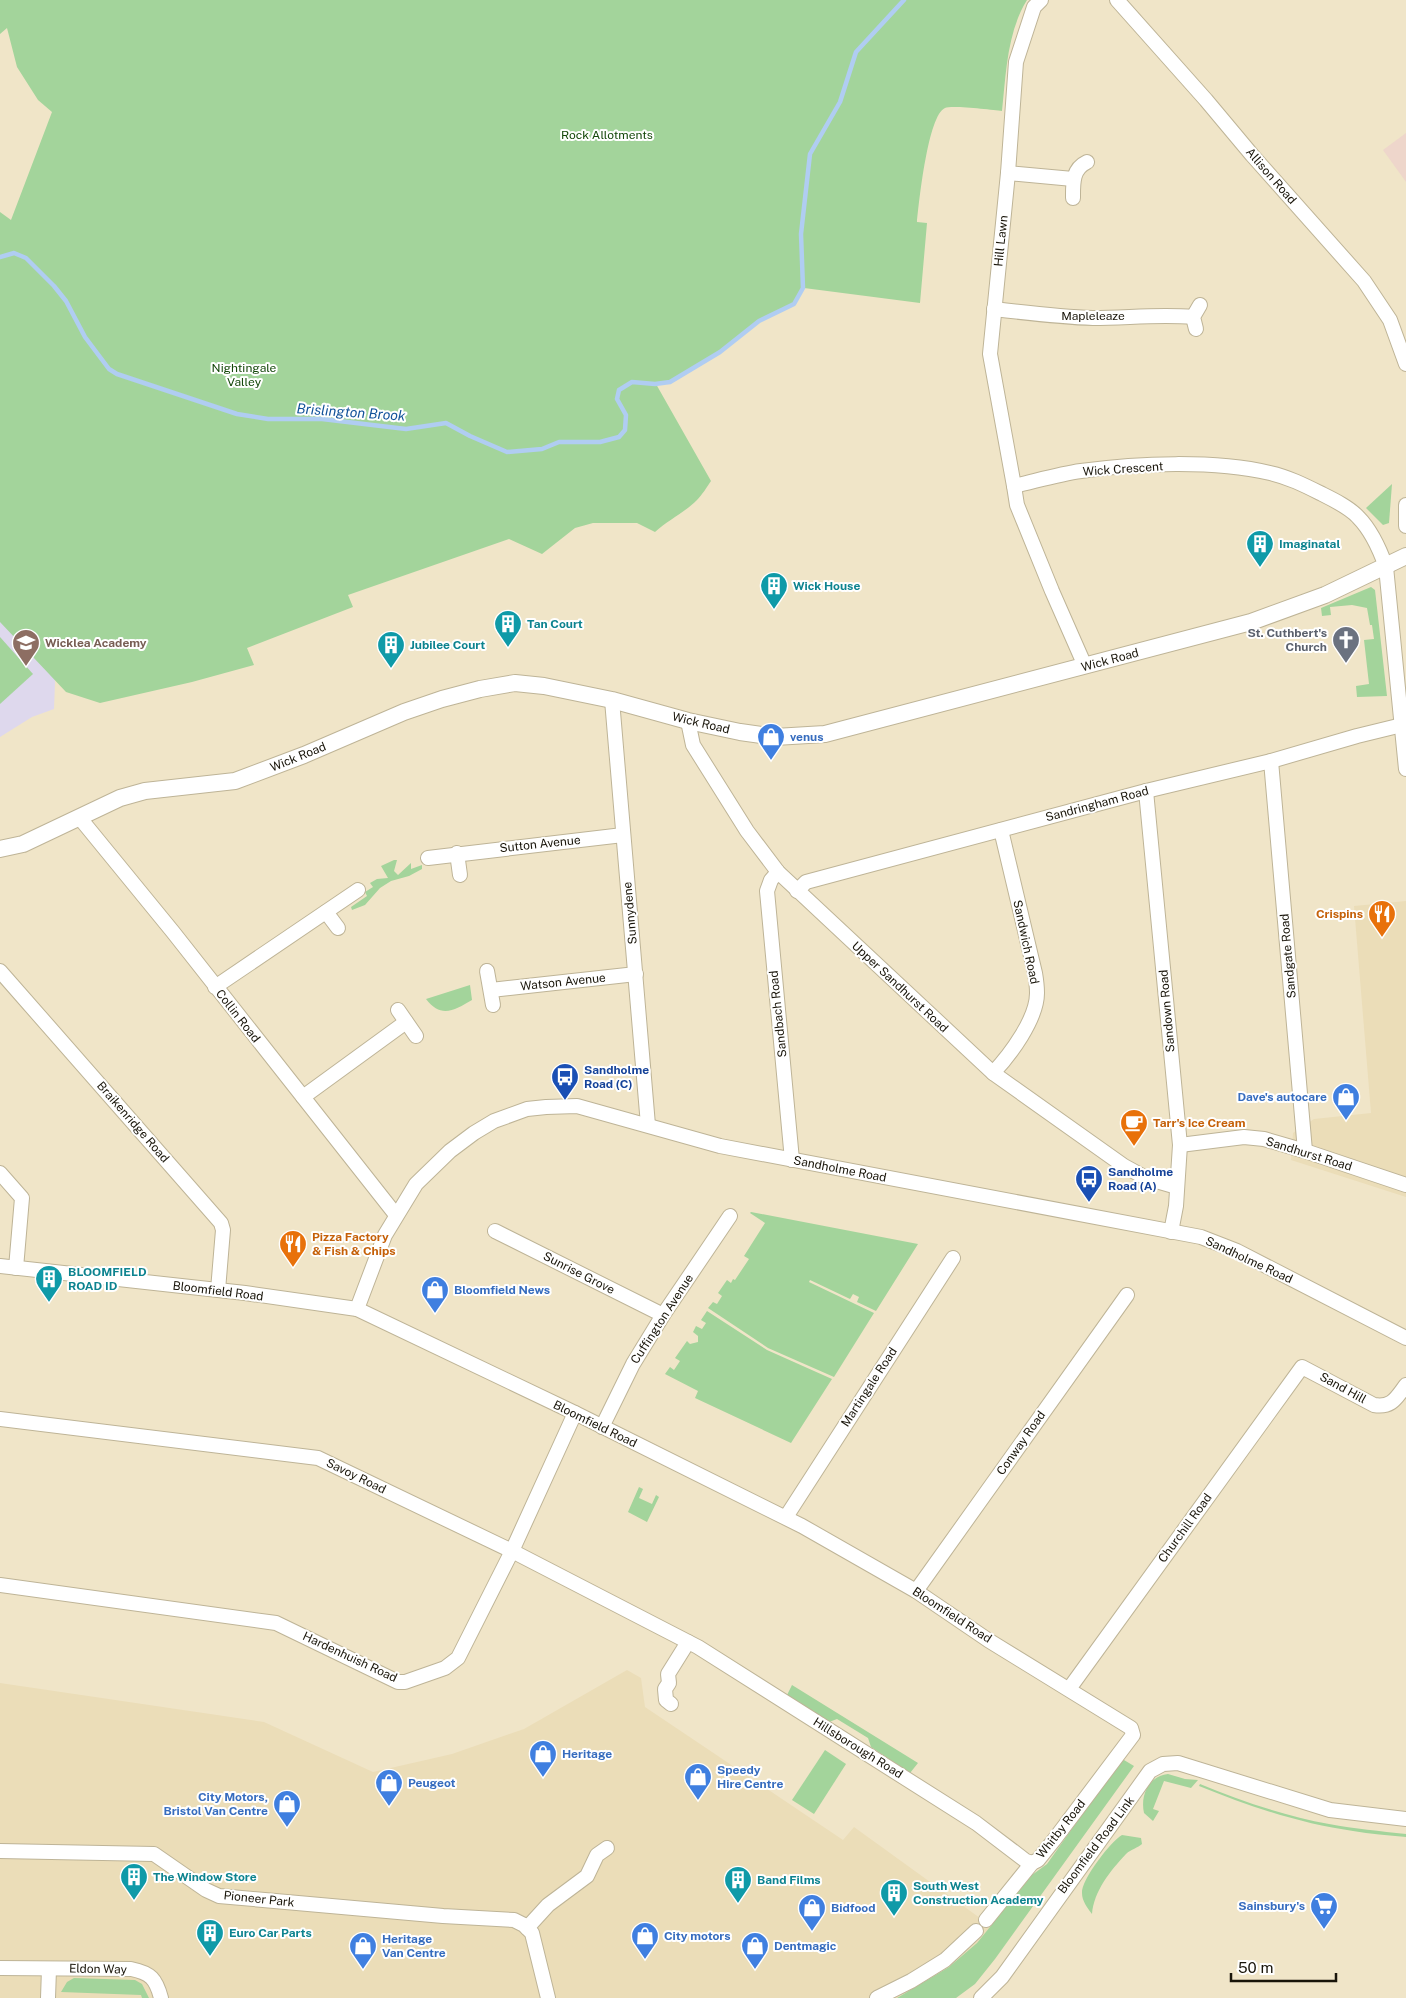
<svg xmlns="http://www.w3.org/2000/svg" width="1406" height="1998" font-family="'Public Sans',sans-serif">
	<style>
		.built { fill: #ebddb8 }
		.industrial { fill: #eed6cb }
		.education { fill: #ded8ed }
		.green { fill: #a3d49b }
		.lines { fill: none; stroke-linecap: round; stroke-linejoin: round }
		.stream { stroke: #b0cdf2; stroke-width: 4.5 }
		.minor-casing { stroke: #beb497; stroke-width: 16 }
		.tertiary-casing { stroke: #beb497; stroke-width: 18 }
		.minor { stroke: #fff; stroke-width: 14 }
		.tertiary { stroke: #fff; stroke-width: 16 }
		.labels { text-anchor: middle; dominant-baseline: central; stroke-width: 4; stroke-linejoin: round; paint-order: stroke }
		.park-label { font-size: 12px; fill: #134709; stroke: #fff }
		.street-label { font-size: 12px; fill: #19150a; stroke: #fff }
		.culture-label { font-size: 12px; font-weight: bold; fill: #0d838f; stroke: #fff; text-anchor: start }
		.worship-label { font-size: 12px; font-weight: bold; fill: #5b616d; stroke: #fff; text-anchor: end }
		.education-label { font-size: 12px; font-weight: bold; fill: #785e54; stroke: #fff; text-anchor: start }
		.shop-label { font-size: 12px; font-weight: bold; fill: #366cbe; stroke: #fff; text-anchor: start }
		.food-label { font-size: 12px; font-weight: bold; fill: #c56008; stroke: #fff; text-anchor: start }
		.transit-label { font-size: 12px; font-weight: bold; fill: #164399; stroke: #fff; text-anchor: start }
		.water-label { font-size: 14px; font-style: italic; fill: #13539a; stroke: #fff }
	</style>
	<rect width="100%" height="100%" fill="#f0e5c8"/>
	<g class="built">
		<polygon points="1406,901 1406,1197 1291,1160 1293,1133 1314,1119 1371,1113 1354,906"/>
		<polygon points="627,1670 641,1678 645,1707 843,1840 854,1827 991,1926 977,1943 949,1967 897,1998 0,1998 0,1683 264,1722 373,1772 452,1754 524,1729"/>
	</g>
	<polygon class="industrial" points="1406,133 1406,182 1383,150"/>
	<polygon class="education" points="0,590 54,672 55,683 54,709 32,717 0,737"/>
	<g class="green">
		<path d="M 0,0 L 1027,0 C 1007,32 1006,74 1002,111 C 992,110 952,105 945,108 C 928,115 919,202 917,222 L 927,223 L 920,303 L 804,288 L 794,304 L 759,321 L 720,352 L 670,382 L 656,384 L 711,481 C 707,487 702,495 697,500 C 684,513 668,520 655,532 L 637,523 L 593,523 L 575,528 L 542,554 L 509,539 L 348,595 L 353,607 L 247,648 L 254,665 L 192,682 L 100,703 L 66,692 L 0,622 L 0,212 L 11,220 L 52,112 L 38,100 L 17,67 L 7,28 L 0,34 Z"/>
		<polygon points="1392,484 1389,523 1383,525 1366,508"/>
		<polygon points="1371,587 1375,590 1387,696 1357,697 1356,686 1369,684 1364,640 1374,639 1372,625 1370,625 1367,608 1352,605 1330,607 1331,615 1322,616 1321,608"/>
		<polygon points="0,637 33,674 0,704"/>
		<polygon points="394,860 397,860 394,871 398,875 411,863 411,869 422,865 422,869 409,876 391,881 380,888 365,905 352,910 351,907 367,896 365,892 373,887 370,883 377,879 388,878 381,866"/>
		<path d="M 470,985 L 472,1000 C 455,1010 441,1019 426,999 Z"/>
		<polygon points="751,1212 918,1244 876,1311 857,1302 859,1297 853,1294 850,1299 810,1280 809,1282 874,1313 834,1377 768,1348 708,1308 713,1302 717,1304 722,1296 718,1293 727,1280 731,1283 733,1279 735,1280 749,1259 744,1256 765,1223 750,1213"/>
		<polygon points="707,1311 767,1350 832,1379 791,1443 695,1398 698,1391 665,1374 670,1367 674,1370 680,1361 675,1358 687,1341 690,1344 698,1342 698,1336 693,1332 696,1326 702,1329 706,1323 701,1320"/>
		<polygon points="639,1487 643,1489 639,1498 652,1504 656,1495 659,1497 647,1522 628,1512"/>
		<polygon points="792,1685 918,1763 910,1773 871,1747 868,1738 837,1719 829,1722 787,1695"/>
		<polygon points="825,1750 846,1764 814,1814 792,1800"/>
		<polygon points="1124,1760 1134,1766 995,1959 975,1984 956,1998 897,1998 949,1967 977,1943 1032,1875 1047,1864 1120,1761"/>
		<path d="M 1168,1774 L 1185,1779 L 1198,1780 L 1191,1788 L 1164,1781 L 1153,1809 L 1159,1811 L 1153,1821 L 1144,1813 C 1140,1795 1149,1776 1168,1774 Z"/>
		<path d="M 1200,1784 C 1240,1801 1286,1816 1329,1824 C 1355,1829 1380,1831 1406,1834 L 1406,1837 C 1388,1835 1370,1834 1353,1831 C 1301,1824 1248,1806 1199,1786 Z"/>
		<path d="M 1122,1835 L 1141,1838 L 1142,1844 C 1138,1848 1131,1849 1126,1854 C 1110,1871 1094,1891 1092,1914 C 1087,1907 1082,1901 1082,1893 C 1081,1880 1111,1841 1122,1835 Z"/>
		<polygon points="74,1978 135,1980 142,1984 149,1998 142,1998 141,1995 61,1992 67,1982"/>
	</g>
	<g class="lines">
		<polyline class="stream" points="0,257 14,253 26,258 54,286 66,301 85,337 109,369 117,374 237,414 268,419 322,419 406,429 446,423 470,436 507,452 542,449 559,442 600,442 619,437 625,430 626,415 617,399 619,390 632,382 655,384 670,382 720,352 759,321 794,304 803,288 801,234 810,154 840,102 856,52 904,0"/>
		<defs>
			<g id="minor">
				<polyline points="1117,0 1206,100 1252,155 1364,281 1390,320 1406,364"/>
				<polyline points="1008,173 1073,179"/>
				<path d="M 1073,198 C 1073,184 1072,169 1087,162"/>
				<path d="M 994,309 C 1027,313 1060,317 1093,318 C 1127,318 1159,314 1193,317"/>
				<polyline points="1196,329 1193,317 1200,305"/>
				<polyline points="1014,486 990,354 1008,173 1016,62 1034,7 1041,0"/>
				<polyline points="1406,505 1406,526"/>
				<path d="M 1085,666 L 1052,591 L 1017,505 L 1014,486 C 1036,481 1059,474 1081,471 C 1138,463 1214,460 1270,473 C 1288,477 1304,485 1320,493 C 1332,499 1349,507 1358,517 C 1371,530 1380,550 1386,567 L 1406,769"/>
				<polyline points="612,700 648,1125"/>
				<polyline points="688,721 693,745 747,831 778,872 993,1073 1124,1166 1146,1178 1177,1187"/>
				<polyline points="1271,761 1305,1151"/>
				<polyline points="1146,791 1180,1145 1176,1206 1171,1232"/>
				<polyline points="79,817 173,932 396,1215"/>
				<polyline points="457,853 460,875"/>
				<polyline points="428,858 623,835"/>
				<polyline points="778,872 771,880 767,891 792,1160"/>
				<polyline points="797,891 806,882 1146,791 1271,761 1357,736 1402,725"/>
				<polyline points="326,912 338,928"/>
				<polyline points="0,971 221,1223 223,1230 218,1290"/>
				<polyline points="487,971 493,1005"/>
				<polyline points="215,987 358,890"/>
				<polyline points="491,990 636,974"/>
				<polyline points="398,1010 416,1036"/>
				<path d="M 993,1073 C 1010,1055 1037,1019 1037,993 C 1037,986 1036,979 1035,973 L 1001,830"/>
				<polyline points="303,1097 406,1022"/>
				<polyline points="1180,1145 1244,1137 1264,1139 1305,1151 1406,1185"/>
				<polyline points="0,1173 22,1198 16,1268"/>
				<polyline points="495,1231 663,1315"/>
				<polyline points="0,1266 245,1293 357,1309 575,1413 802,1526 916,1591 988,1640 1131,1728 1133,1735 1054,1840 1038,1860 1032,1863 986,1920"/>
				<polyline points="357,1309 385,1235 416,1184 450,1151 474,1133 494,1121 527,1109 546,1107 577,1106 720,1146 1201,1237 1237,1251 1406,1338"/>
				<polyline points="0,1419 318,1458 512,1551 698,1647 976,1823 1026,1861 1032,1863"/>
				<polyline points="602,1427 633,1364 663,1315 730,1216"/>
				<polyline points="786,1517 953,1258"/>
				<polyline points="0,1585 276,1623 398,1682 405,1682 445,1668 458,1658 512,1551 575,1413"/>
				<polyline points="916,1591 1127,1295"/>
				<path d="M 1069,1689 L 1302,1367 L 1374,1405 C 1392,1408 1396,1398 1406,1385"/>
				<polyline points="671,1704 666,1700 665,1689 669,1683 668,1674 688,1642"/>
				<polyline points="0,1851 154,1854 206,1890 219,1896 443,1916 514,1920 524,1925 532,1933 548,1998"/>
				<polyline points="527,1928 548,1905 587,1876 597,1855 607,1848"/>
				<path d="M 0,1968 L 131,1969 C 151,1973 156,1979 161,1998"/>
				<polyline points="48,1998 49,1969"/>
				<polyline points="877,1998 911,1981 945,1960 976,1931"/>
				<polyline points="981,1998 1002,1977 1150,1771 1163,1764 1178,1763 1330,1810 1406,1819"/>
			</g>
			<polyline id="tertiary" points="0,849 23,844 120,798 145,791 235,781 304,755 404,712 442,699 480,689 515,683 544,686 612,700 688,721 740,732 775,737 825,734 1251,622 1325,595 1406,556"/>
		</defs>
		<use href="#minor" class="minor-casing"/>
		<use href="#tertiary" class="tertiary-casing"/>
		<use href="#minor" class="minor"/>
		<use href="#tertiary" class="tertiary"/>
	</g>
	<defs>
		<symbol id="building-pin" viewBox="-11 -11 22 30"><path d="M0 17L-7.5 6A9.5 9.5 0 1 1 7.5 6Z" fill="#0f9aa8" stroke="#fff"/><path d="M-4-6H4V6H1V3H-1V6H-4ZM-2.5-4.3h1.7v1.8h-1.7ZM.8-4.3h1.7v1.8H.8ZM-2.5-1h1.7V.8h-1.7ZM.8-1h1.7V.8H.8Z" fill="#fff"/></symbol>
		<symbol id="church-pin" viewBox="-11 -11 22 30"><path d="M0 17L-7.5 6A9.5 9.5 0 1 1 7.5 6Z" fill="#6b7280" stroke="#fff"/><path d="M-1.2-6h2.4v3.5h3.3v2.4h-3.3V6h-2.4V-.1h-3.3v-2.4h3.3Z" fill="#fff"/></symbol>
		<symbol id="school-pin" viewBox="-11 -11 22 30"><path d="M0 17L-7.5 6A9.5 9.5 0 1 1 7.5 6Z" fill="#8d6e63" stroke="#fff"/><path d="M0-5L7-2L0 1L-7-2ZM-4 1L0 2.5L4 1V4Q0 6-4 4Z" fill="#fff"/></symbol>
		<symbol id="shop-pin" viewBox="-11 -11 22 30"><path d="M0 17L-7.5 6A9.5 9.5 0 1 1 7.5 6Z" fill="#3f7fe0" stroke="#fff"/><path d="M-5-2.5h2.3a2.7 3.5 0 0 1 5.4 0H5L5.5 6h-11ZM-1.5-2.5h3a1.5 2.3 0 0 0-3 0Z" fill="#fff"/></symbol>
		<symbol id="restaurant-pin" viewBox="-11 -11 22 30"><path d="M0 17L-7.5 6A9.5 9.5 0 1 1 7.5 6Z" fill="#e8710a" stroke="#fff"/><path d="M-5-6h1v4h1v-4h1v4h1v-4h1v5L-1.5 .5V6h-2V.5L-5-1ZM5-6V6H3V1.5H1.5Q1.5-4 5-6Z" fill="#fff"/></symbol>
		<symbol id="bus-pin" viewBox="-11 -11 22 30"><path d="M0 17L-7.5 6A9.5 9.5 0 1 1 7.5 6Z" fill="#1a4fb4" stroke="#fff"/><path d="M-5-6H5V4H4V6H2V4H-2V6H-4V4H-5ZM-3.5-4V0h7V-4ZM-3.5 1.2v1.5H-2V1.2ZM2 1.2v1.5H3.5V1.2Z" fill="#fff"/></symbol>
		<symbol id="cafe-pin" viewBox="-11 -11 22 30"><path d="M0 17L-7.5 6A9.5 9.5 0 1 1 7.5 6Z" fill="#e8710a" stroke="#fff"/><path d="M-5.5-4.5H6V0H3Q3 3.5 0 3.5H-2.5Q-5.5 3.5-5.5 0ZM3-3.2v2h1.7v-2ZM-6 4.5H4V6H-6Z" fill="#fff"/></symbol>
		<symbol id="supermarket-pin" viewBox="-11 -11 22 30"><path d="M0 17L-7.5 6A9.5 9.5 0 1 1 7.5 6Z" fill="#3f7fe0" stroke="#fff"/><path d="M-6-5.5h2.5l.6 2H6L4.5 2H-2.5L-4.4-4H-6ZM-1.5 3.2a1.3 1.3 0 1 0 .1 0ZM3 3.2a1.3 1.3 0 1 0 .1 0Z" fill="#fff"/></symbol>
	</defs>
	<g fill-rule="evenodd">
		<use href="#building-pin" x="1244" y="528" width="32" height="43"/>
		<use href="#building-pin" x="758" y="570" width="32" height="43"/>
		<use href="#building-pin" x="492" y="608" width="32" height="43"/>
		<use href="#church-pin" x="1330" y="624" width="32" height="43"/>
		<use href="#school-pin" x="10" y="627" width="32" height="43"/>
		<use href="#building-pin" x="375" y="629" width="32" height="43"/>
		<use href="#shop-pin" x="755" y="721" width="32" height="43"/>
		<use href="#restaurant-pin" x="1366" y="898" width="32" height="43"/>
		<use href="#bus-pin" x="549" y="1061" width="32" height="43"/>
		<use href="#shop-pin" x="1330" y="1081" width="32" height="43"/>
		<use href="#cafe-pin" x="1118" y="1107" width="32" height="43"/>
		<use href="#bus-pin" x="1073" y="1163" width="32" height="43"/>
		<use href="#restaurant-pin" x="277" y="1228" width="32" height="43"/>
		<use href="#building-pin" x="33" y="1263" width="32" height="43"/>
		<use href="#shop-pin" x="419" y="1274" width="32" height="43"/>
		<use href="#shop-pin" x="527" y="1738" width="32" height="43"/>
		<use href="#shop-pin" x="682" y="1761" width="32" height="43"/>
		<use href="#shop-pin" x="373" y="1767" width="32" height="43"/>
		<use href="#shop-pin" x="271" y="1788" width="32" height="43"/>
		<use href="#building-pin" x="118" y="1861" width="32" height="43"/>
		<use href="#building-pin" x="722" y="1864" width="32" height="43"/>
		<use href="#building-pin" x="878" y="1877" width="32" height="43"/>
		<use href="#supermarket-pin" x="1308" y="1890" width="32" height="43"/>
		<use href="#shop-pin" x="796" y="1892" width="32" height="43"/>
		<use href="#building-pin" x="194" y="1917" width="32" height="43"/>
		<use href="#shop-pin" x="629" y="1920" width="32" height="43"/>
		<use href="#shop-pin" x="347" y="1930" width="32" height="43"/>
		<use href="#shop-pin" x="739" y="1930" width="32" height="43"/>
	</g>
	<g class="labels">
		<g class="park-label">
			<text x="607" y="135">Rock Allotments</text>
			<text x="244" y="368">Nightingale<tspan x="244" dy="14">Valley</tspan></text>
		</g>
		<g class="street-label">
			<text transform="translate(1271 176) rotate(49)">Allison Road</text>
			<text transform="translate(1001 241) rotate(-84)">Hill Lawn</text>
			<text x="1093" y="316">Mapleleaze</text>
			<text transform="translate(1123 469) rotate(-4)">Wick Crescent</text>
			<text transform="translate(1110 660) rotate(-15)">Wick Road</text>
			<text transform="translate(701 723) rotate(13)">Wick Road</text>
			<text transform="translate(298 757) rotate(-22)">Wick Road</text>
			<text transform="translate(1097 804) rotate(-15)">Sandringham Road</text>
			<text transform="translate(540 844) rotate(-6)">Sutton Avenue</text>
			<text transform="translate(630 913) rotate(-95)">Sunnydene</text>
			<text transform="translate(1026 942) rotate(78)">Sandwich Road</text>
			<text transform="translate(1288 956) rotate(-95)">Sandgate Road</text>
			<text transform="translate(563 982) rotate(-6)">Watson Avenue</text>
			<text transform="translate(900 987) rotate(43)">Upper Sandhurst Road</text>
			<text transform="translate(1167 1011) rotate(-95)">Sandown Road</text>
			<text transform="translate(778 1014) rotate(-96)">Sandbach Road</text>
			<text transform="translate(238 1016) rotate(52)">Collin Road</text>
			<text transform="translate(133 1122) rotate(49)">Braikenridge Road</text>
			<text transform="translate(1309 1154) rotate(17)">Sandhurst Road</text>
			<text transform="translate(840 1169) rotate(11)">Sandholme Road</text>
			<text transform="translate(1249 1260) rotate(25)">Sandholme Road</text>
			<text transform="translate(579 1273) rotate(27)">Sunrise Grove</text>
			<text transform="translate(218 1291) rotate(7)">Bloomfield Road</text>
			<text transform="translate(662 1319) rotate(-57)">Cuffington Avenue</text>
			<text transform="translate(869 1387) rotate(-57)">Martingale Road</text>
			<text transform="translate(1343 1388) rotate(29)">Sand Hill</text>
			<text transform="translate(595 1424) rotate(26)">Bloomfield Road</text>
			<text transform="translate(1021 1443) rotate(-55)">Conway Road</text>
			<text transform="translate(356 1476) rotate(26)">Savoy Road</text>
			<text transform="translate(1185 1528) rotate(-54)">Churchill Road</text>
			<text transform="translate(952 1615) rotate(33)">Bloomfield Road</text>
			<text transform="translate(350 1657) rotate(25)">Hardenhuish Road</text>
			<text transform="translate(858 1748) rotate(32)">Hillsborough Road</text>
			<text transform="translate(1061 1829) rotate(-52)">Whitby Road</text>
			<text transform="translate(1096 1845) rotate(-53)">Bloomfield Road Link</text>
			<text transform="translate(259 1899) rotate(6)">Pioneer Park</text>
			<text transform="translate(98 1969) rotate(1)">Eldon Way</text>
		</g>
		<g class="culture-label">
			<text x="1279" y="544">Imaginatal</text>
			<text x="793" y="586">Wick House</text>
			<text x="527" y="624">Tan Court</text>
			<text x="410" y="645">Jubilee Court</text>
			<text x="68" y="1272">BLOOMFIELD<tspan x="68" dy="14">ROAD ID</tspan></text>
			<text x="153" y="1877">The Window Store</text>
			<text x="757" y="1880">Band Films</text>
			<text x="913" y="1886">South West<tspan x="913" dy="14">Construction Academy</tspan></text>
			<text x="229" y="1933">Euro Car Parts</text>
		</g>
		<g class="worship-label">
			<text x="1327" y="633">St. Cuthbert's<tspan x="1327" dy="14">Church</tspan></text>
		</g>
		<g class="education-label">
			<text x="45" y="643">Wicklea Academy</text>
		</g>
		<g class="shop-label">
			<text x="790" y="737">venus</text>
			<text x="1327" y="1097" text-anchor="end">Dave's autocare</text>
			<text x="454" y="1290">Bloomfield News</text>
			<text x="562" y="1754">Heritage</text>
			<text x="717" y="1770">Speedy<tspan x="717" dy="14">Hire Centre</tspan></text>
			<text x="408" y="1783">Peugeot</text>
			<text x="268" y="1797" text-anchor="end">City Motors,<tspan x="268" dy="14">Bristol Van Centre</tspan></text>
			<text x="1305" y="1906" text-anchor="end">Sainsbury's</text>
			<text x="831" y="1908">Bidfood</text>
			<text x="664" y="1936">City motors</text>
			<text x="382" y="1939">Heritage<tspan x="382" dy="14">Van Centre</tspan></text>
			<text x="774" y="1946">Dentmagic</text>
		</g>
		<g class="food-label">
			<text x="1363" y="914" text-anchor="end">Crispins</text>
			<text x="1153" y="1123">Tarr's Ice Cream</text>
			<text x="312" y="1237">Pizza Factory<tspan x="312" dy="14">&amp; Fish &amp; Chips</tspan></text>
		</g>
		<g class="transit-label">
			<text x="584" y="1070">Sandholme<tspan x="584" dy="14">Road (C)</tspan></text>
			<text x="1108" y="1172">Sandholme<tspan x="1108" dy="14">Road (A)</tspan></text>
		</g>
		<g class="water-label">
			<text transform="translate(351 412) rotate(4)">Brislington Brook</text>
		</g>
	</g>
	<path d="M1231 1973v8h105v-8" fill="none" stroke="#19150a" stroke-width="2.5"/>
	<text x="1238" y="1973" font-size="15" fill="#19150a" stroke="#ffffff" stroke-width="4" paint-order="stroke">50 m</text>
</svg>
